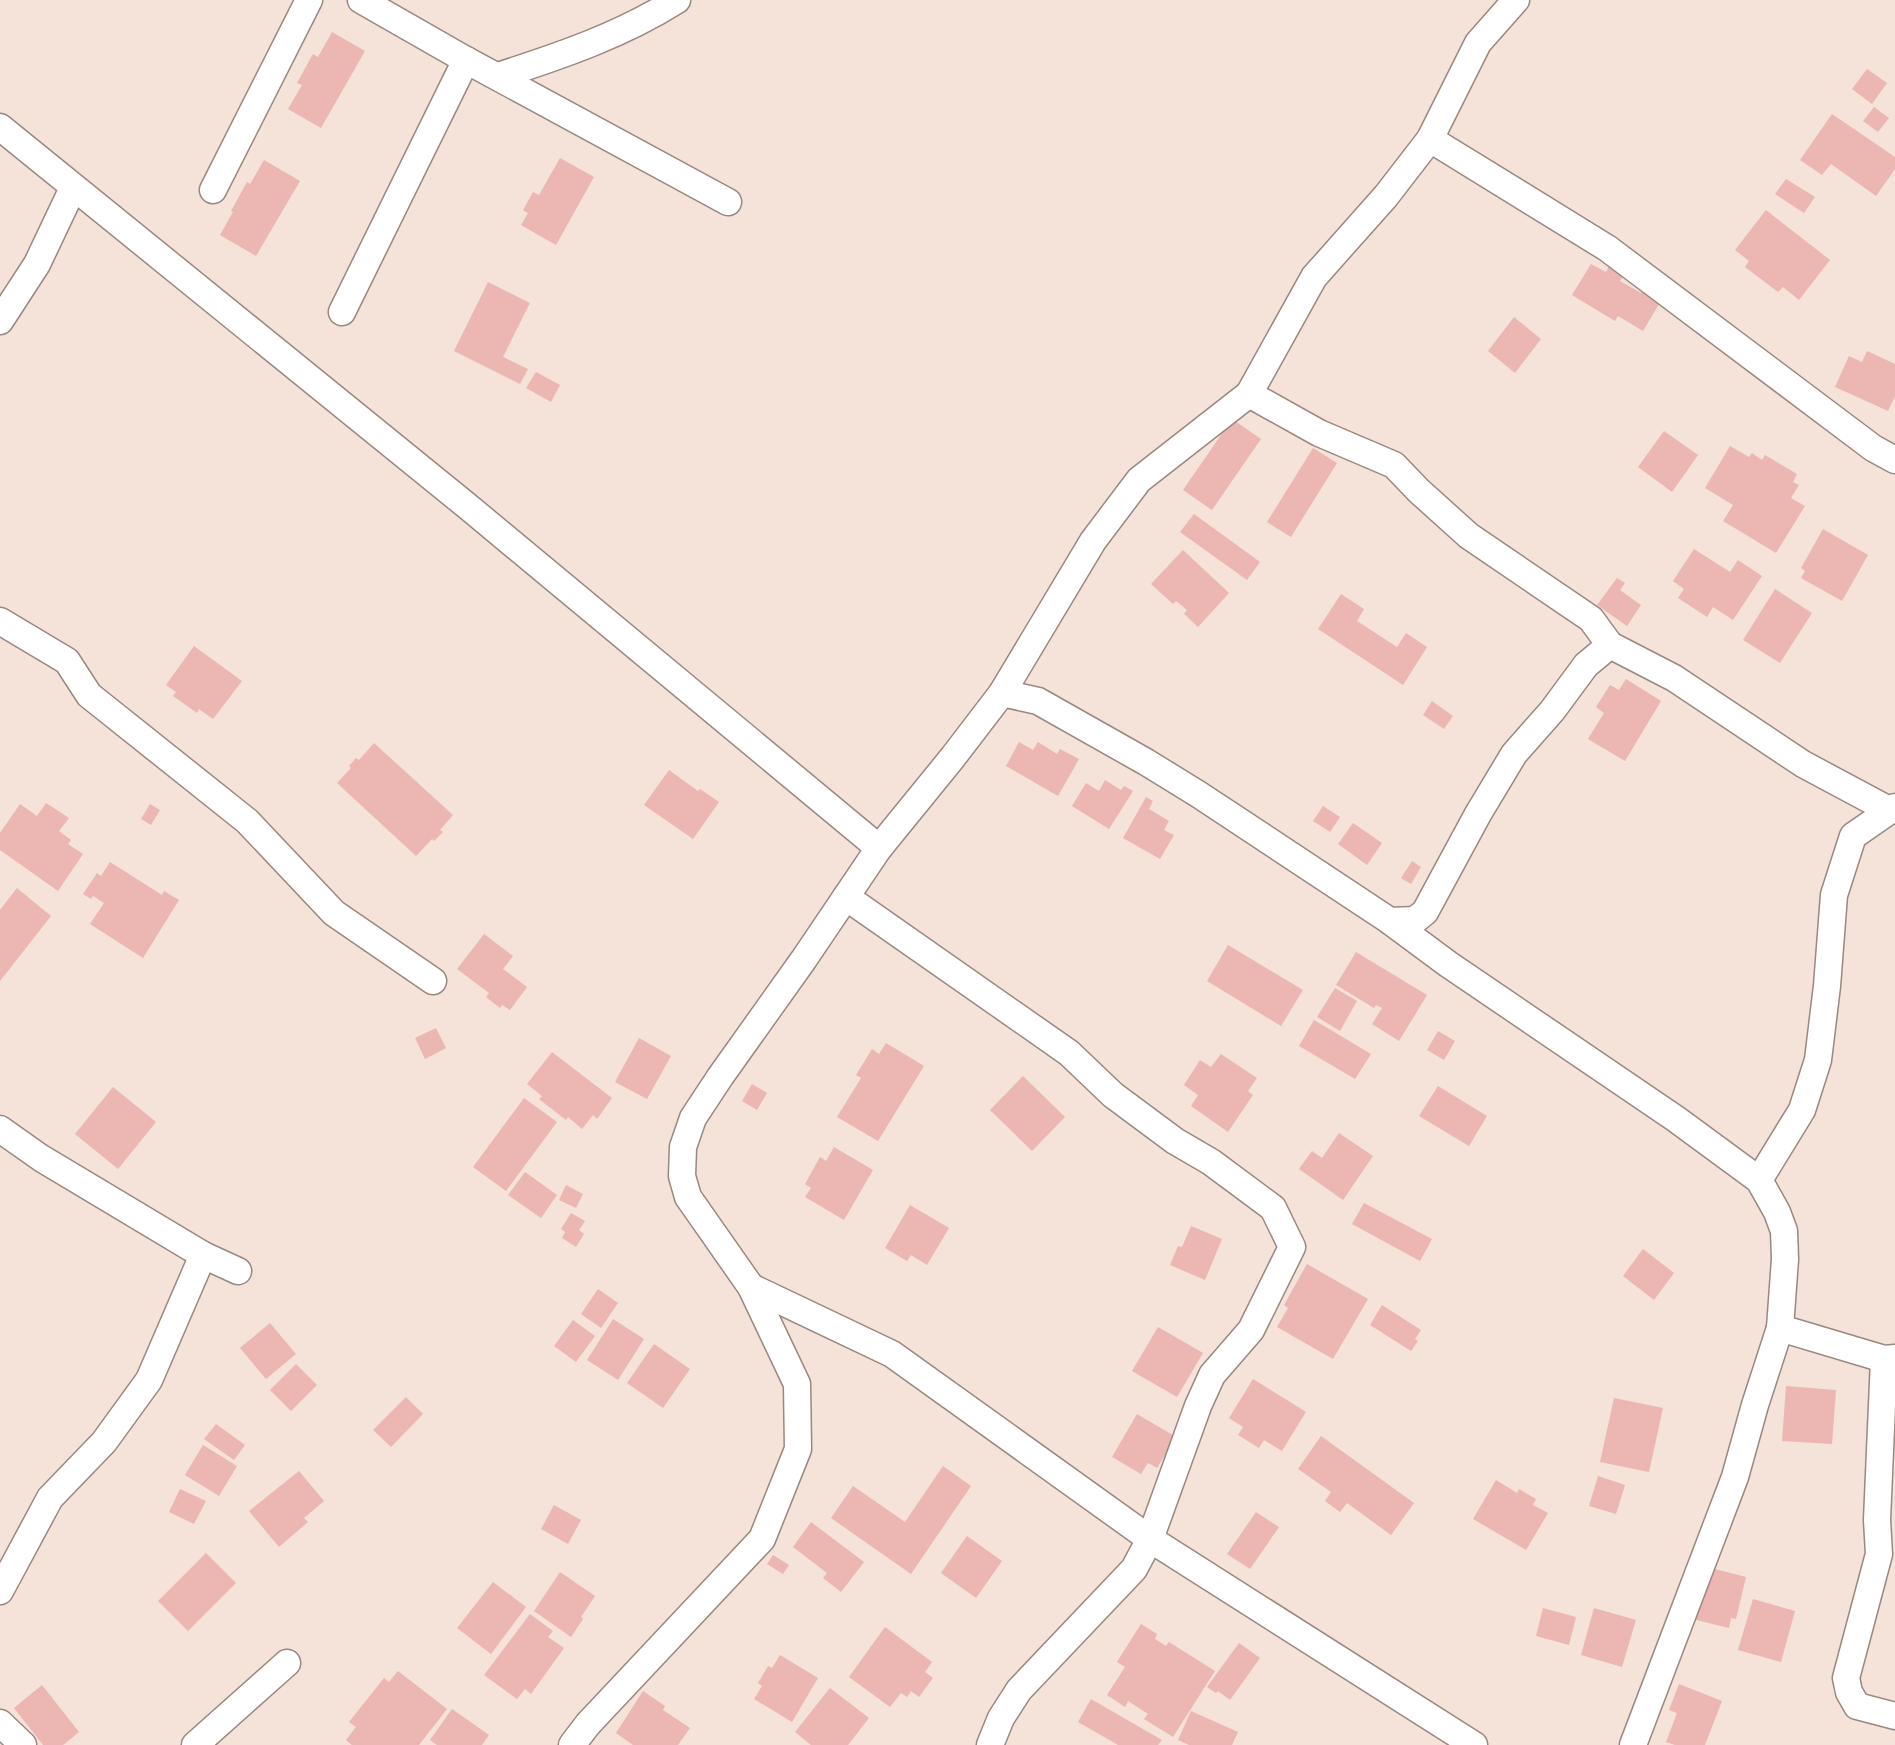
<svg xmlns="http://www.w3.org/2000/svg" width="1895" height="1745" font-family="Figtree,sans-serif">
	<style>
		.building { fill: #ecb6b2 }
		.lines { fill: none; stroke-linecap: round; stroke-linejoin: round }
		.minor-casing { stroke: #998880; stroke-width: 29 }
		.minor { stroke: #fff; stroke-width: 26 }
	</style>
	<rect width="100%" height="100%" fill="#f5e2d9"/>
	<g class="building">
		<polygon points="332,32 365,51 321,128 288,109 302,85 297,83 313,54 318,57"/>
		<polygon points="1867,69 1887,83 1872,104 1852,89"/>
		<polygon points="1874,107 1889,118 1878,132 1863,121"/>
		<polygon points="1832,114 1895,157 1895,169 1876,196 1831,164 1822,175 1800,160"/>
		<polygon points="560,158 594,177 556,245 521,225 528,213 523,210 533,192 539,195"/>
		<polygon points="264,160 300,181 256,256 220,235 233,212 231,211 247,182 250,184"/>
		<polygon points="1786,179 1815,197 1804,213 1775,194"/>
		<polygon points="1766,210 1830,260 1799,300 1783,287 1778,292 1745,267 1749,261 1735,250"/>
		<polygon points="1591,264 1606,272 1610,264 1625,272 1620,281 1641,293 1644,288 1654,294 1651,299 1659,304 1643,331 1618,316 1615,321 1572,295"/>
		<polygon points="488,282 530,303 503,357 528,369 520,384 454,351"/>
		<polygon points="1514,317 1541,339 1515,373 1488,351"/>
		<polygon points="1867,351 1895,364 1895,396 1888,411 1835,387 1849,356 1862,362"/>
		<polygon points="536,372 560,385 551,402 526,388"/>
		<polygon points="1232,419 1261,439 1212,510 1183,490"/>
		<polygon points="1664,431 1698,455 1672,492 1638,467"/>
		<polygon points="1730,446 1749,457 1752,453 1762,460 1765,455 1797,474 1793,482 1799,485 1791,498 1805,506 1776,553 1723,521 1733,505 1705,488"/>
		<polygon points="1313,448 1337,463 1291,537 1267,522"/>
		<polygon points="1194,514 1260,562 1247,580 1180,532"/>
		<polygon points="1823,529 1868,555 1842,601 1801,578 1805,571 1801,568"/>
		<polygon points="1694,549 1730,572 1738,560 1762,576 1733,620 1713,607 1707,617 1678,598 1684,589 1673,581"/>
		<polygon points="1183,550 1229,593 1198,627 1184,614 1187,610 1176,601 1173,604 1151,584"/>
		<polygon points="1617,578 1625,583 1620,590 1641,605 1627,626 1597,605"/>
		<polygon points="1775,589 1812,613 1780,663 1743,640"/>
		<polygon points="1341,594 1364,609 1357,621 1397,647 1406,633 1427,647 1403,685 1318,629"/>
		<polygon points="194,646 242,681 213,719 199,709 197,713 173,696 176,692 166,685"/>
		<polygon points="1626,679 1661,701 1625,761 1588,739 1604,713 1596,707 1610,685 1619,690"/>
		<polygon points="1432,701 1453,716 1444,729 1423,715"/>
		<polygon points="1019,742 1033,750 1038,742 1057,754 1060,749 1079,759 1058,796 1006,766"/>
		<polygon points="374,743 453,815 440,830 443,832 434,841 432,839 416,856 337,783 351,768 349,766 356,758 359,760"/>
		<polygon points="669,770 698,791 700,789 719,802 693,839 644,805"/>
		<polygon points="1105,780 1121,790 1124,786 1133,791 1109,829 1072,806 1086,783 1099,791"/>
		<polygon points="1146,797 1153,801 1149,809 1169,821 1164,830 1174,835 1160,859 1123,838"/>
		<polygon points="46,803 69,818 59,831 71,840 68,844 83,854 58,891 0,850 0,833 20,804 37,816"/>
		<polygon points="150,804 160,810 151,825 141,819"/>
		<polygon points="1323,806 1340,817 1330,832 1313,821"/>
		<polygon points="1353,823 1382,843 1367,865 1338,844"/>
		<polygon points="1412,861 1421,867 1411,884 1401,878"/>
		<polygon points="110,862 162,895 164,891 179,900 143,958 90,924 104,903 93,896 91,899 83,894 97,873 101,876"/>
		<polygon points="17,888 51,916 0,981 0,910"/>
		<polygon points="484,934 513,956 503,969 527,987 510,1010 502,1005 500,1008 486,997 489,993 457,969"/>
		<polygon points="1228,945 1303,990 1281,1026 1207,981"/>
		<polygon points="1356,952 1427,995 1399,1041 1372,1024 1382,1008 1376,1005 1374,1008 1336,985"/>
		<polygon points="1335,988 1357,1001 1340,1031 1317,1017"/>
		<polygon points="1314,1020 1371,1054 1355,1079 1299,1046"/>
		<polygon points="436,1028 446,1048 425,1059 415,1038"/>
		<polygon points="1438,1031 1455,1041 1444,1060 1427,1050"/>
		<polygon points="639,1038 671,1056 647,1099 615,1082"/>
		<polygon points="886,1043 924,1066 878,1141 837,1117 861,1078 856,1075 872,1049 879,1054"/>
		<polygon points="552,1052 612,1098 597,1119 593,1115 582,1129 568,1117 566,1120 539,1099 542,1096 527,1084"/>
		<polygon points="1221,1054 1257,1078 1248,1091 1253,1095 1228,1132 1191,1106 1198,1095 1184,1085 1200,1060 1211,1067"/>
		<polygon points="1023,1076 1065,1117 1032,1151 990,1110"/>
		<polygon points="752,1084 767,1093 757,1110 742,1101"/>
		<polygon points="1438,1086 1487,1116 1469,1146 1419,1116"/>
		<polygon points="113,1087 156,1122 118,1169 75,1134"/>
		<polygon points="524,1098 557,1122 506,1191 473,1167"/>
		<polygon points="1339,1133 1373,1156 1343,1200 1299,1169 1312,1151 1322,1158"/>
		<polygon points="834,1147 873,1170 844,1220 805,1197 811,1188 805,1184 820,1157 826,1161"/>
		<polygon points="525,1172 557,1195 541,1218 508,1195"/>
		<polygon points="566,1185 583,1194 576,1208 559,1200"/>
		<polygon points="1364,1203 1432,1239 1420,1261 1352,1224"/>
		<polygon points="910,1205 949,1228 927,1265 911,1255 907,1261 885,1248"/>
		<polygon points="571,1213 585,1221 579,1230 584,1234 576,1247 562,1238 565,1232 561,1229"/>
		<polygon points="1191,1226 1222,1239 1205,1280 1170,1265 1178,1246 1182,1247"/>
		<polygon points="1643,1249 1674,1273 1654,1300 1623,1276"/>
		<polygon points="1307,1264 1368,1299 1333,1359 1277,1327 1288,1308 1284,1305"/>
		<polygon points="598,1289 618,1303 601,1328 581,1314"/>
		<polygon points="1382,1305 1421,1330 1415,1339 1418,1341 1411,1351 1370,1325"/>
		<polygon points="613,1319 644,1339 618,1380 587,1360"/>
		<polygon points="573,1320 595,1336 576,1362 554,1346"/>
		<polygon points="270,1323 296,1354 266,1379 240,1348"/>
		<polygon points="1158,1327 1203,1353 1177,1397 1132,1371"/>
		<polygon points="654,1344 690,1369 663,1408 627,1383"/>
		<polygon points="296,1364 317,1385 291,1411 270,1390"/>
		<polygon points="1253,1379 1306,1412 1282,1451 1264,1440 1259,1448 1238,1435 1243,1427 1229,1418"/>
		<polygon points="1786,1386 1836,1390 1832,1444 1782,1441"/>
		<polygon points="406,1397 423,1414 391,1447 373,1430"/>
		<polygon points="1614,1398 1663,1408 1649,1472 1600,1462"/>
		<polygon points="1137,1414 1176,1437 1157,1468 1148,1463 1141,1474 1112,1457"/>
		<polygon points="216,1424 245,1445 234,1460 204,1439"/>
		<polygon points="1321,1436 1414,1503 1391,1535 1347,1503 1340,1512 1325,1501 1331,1492 1298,1469"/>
		<polygon points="203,1445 237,1466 219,1496 185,1475"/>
		<polygon points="943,1466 971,1486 911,1574 831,1518 853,1486 905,1522"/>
		<polygon points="299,1471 324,1501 304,1518 308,1522 279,1547 249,1511"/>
		<polygon points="1598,1476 1625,1485 1616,1514 1589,1506"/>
		<polygon points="1496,1480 1517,1493 1519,1489 1536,1499 1533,1505 1548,1513 1526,1550 1473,1519"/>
		<polygon points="180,1489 206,1501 194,1524 169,1512"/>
		<polygon points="554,1505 581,1520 568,1544 541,1529"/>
		<polygon points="1256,1512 1279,1527 1250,1569 1227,1554"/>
		<polygon points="811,1522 864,1562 841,1592 823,1578 827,1573 793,1547"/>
		<polygon points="967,1536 1002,1561 976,1598 941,1573"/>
		<polygon points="206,1553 236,1583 188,1631 158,1601"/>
		<polygon points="773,1555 789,1565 783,1574 767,1564"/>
		<polygon points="1707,1567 1746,1577 1736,1619 1731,1618 1729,1628 1688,1618"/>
		<polygon points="560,1572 595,1596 581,1617 583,1619 571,1637 534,1611"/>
		<polygon points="493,1582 526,1607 491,1654 457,1628"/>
		<polygon points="1753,1599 1795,1611 1781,1662 1738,1650"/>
		<polygon points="1543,1608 1576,1617 1569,1645 1536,1636"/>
		<polygon points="1594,1608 1636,1620 1622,1667 1581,1655"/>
		<polygon points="530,1614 553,1631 548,1637 564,1648 531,1694 525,1689 517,1699 484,1675"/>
		<polygon points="1141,1624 1157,1634 1155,1639 1166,1646 1169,1642 1215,1671 1173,1737 1144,1719 1148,1714 1128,1701 1125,1707 1107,1695 1125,1667 1117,1662"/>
		<polygon points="885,1627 932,1662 925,1672 933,1678 919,1697 911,1691 907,1697 901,1693 890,1707 849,1677"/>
		<polygon points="1239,1643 1260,1658 1230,1700 1218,1691 1216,1693 1207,1687"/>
		<polygon points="780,1655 818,1678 792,1722 754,1699 762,1686 758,1683 768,1666 772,1668"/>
		<polygon points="398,1671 447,1709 419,1745 352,1745 346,1740 356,1727 349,1722 384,1678 389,1682"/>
		<polygon points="1679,1684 1722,1701 1705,1745 1675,1745 1666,1742 1677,1713 1669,1710"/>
		<polygon points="42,1685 79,1732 63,1745 43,1745 14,1708"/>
		<polygon points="830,1688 869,1718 848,1745 811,1745 795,1732"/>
		<polygon points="643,1691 665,1706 663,1710 690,1728 678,1745 633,1745 616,1733"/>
		<polygon points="1091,1699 1162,1740 1158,1745 1118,1745 1078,1722"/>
		<polygon points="452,1709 489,1735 482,1745 437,1745 430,1740"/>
		<polygon points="1191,1711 1238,1732 1232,1745 1189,1745 1178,1740"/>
	</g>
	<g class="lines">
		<defs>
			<g id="minor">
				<polyline points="361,0 466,60 728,202"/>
				<polyline points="1516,0 1478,43 1430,139 1607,248 1873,448 1895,460"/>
				<path d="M 498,76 C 560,56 622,35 677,0"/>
				<polyline points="0,127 466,505 879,848"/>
				<polyline points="1430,139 1386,196 1314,277 1249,394 1319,433 1394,465 1419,491 1469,536 1591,619 1610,645"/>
				<polyline points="213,190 309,0"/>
				<polyline points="342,312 466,60"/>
				<polyline points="0,321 37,264 73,188"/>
				<polyline points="0,621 67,661 89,695 247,821 334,913 433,981"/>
				<polyline points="1002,693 1093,541 1139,480 1249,394"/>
				<polyline points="846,897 1069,1053 1113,1095 1175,1141 1211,1162 1273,1208 1292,1247 1251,1330 1212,1375 1198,1406 1150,1539 1134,1569 1019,1690 1001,1718 990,1745"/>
				<polyline points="1390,921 1415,920 1425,912 1478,814 1514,754 1552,711 1586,665 1610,645 1674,678 1803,764 1889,810"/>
				<polyline points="0,1129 41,1158 203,1255 238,1271"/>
				<polyline points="1759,1180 1802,1110 1818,1060 1827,986 1834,895 1853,836 1895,807"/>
				<polyline points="751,1287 892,1354 1150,1539 1474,1745"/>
				<polyline points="1884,1359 1877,1520 1879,1554 1846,1678 1849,1692 1857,1706 1895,1716"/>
				<polyline points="0,1591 50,1498 104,1442 149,1380 203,1255"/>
				<polyline points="0,1723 23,1745"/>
				<polyline points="195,1745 287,1663"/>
				<polyline points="572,1745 588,1724 762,1539 798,1449 797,1384 751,1287 688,1197 682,1176 683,1147 693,1118 720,1077 804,959 879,848 953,757 1002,693 1038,701 1146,762 1198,794 1390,921 1448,964 1676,1119 1759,1180 1777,1212 1784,1231 1785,1259 1780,1328 1884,1359 1895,1358"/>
				<polyline points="1633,1745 1735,1477 1755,1405 1780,1328"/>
			</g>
		</defs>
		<use href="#minor" class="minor-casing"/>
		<use href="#minor" class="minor"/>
	</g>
</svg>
